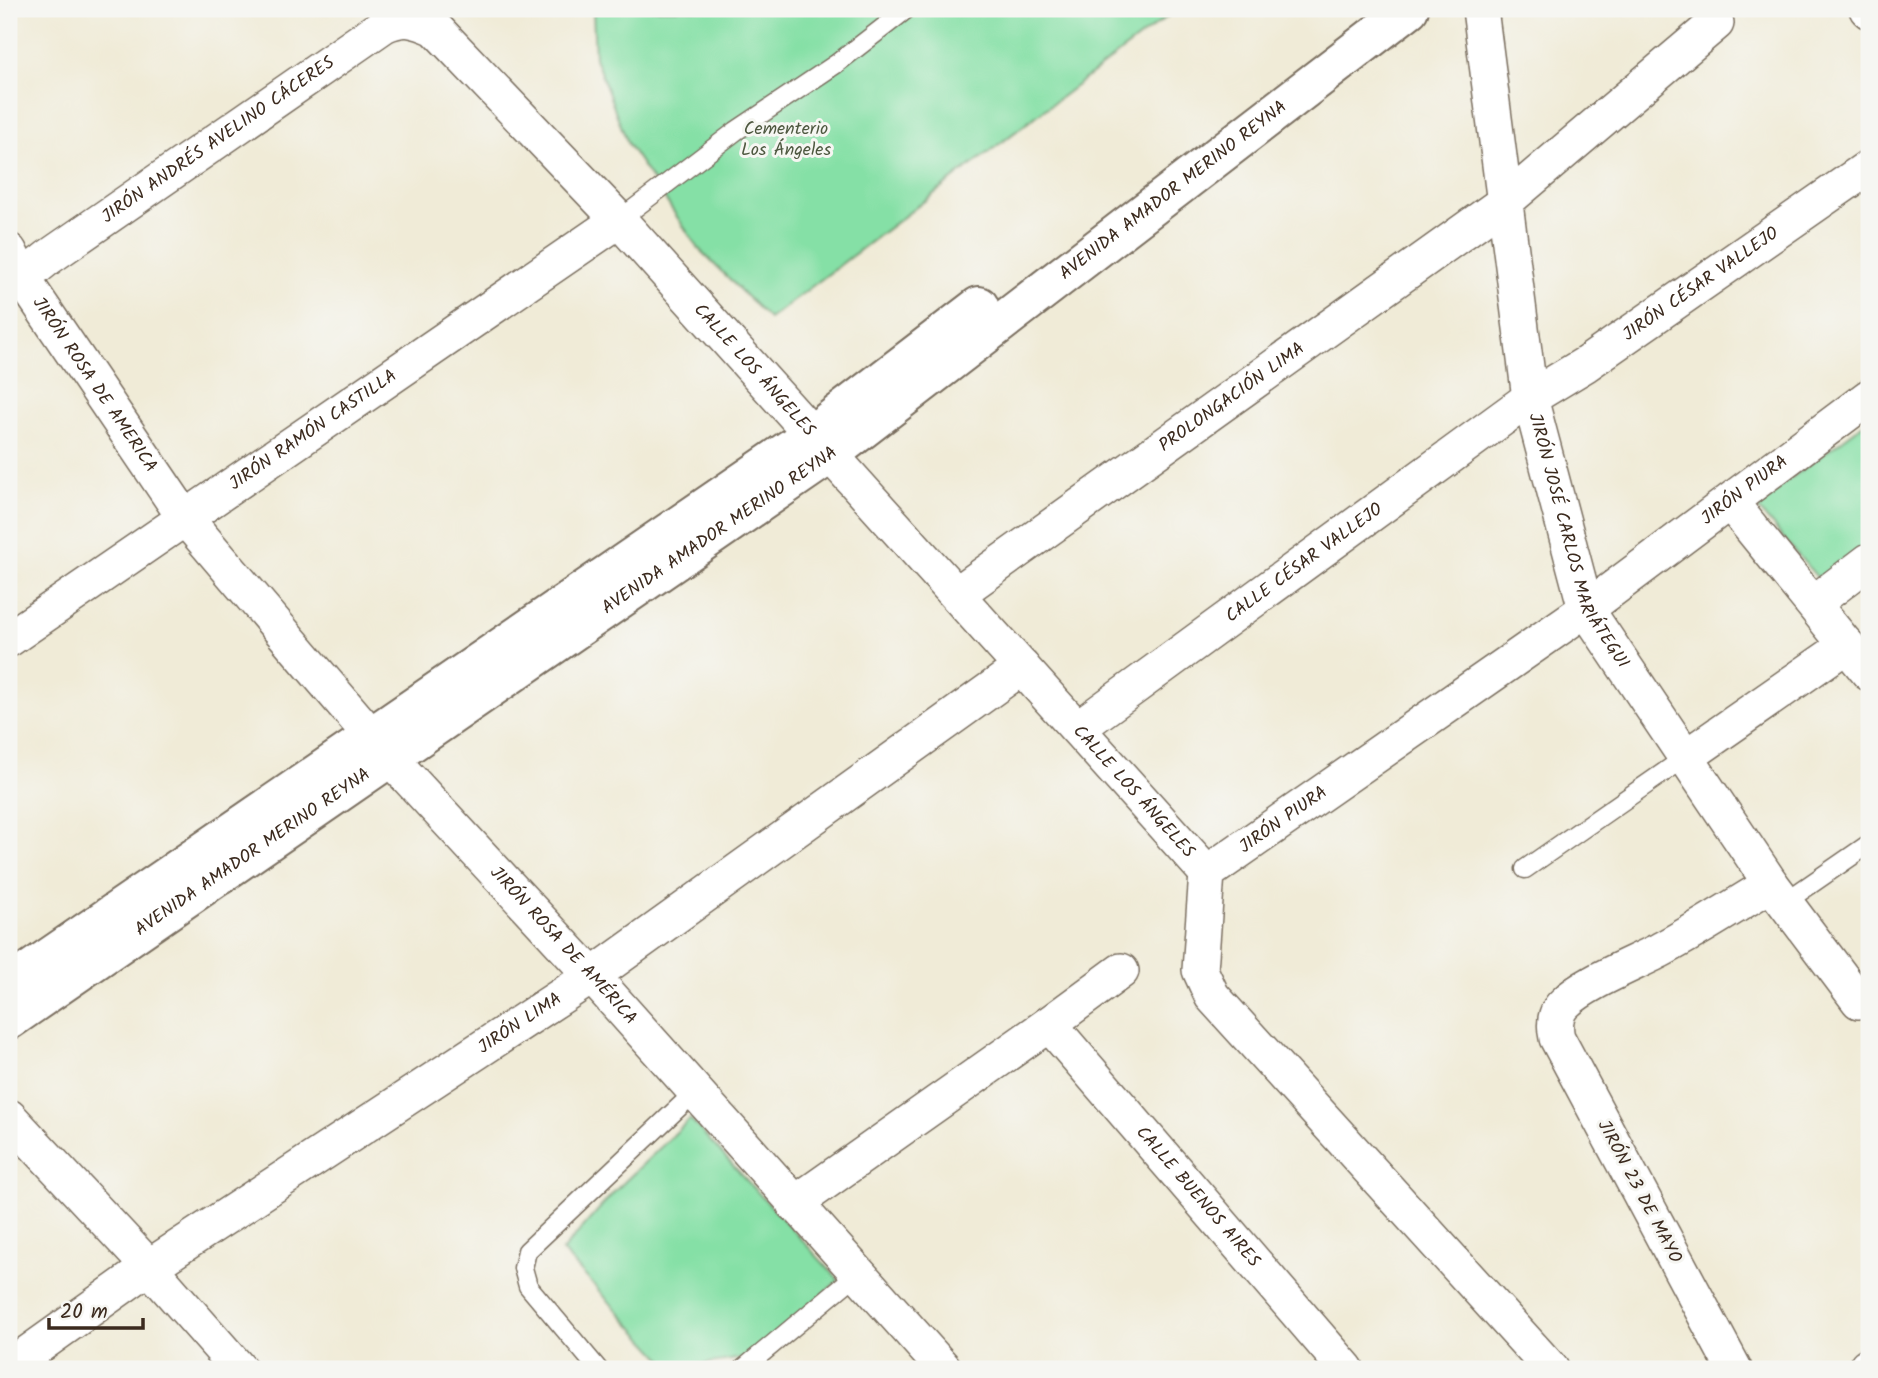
<svg xmlns="http://www.w3.org/2000/svg" width="1878" height="1378" font-family="Kalam,sans-serif">
	<style>
		.green { fill: #85e0a6; stroke: #608562; stroke-width: 2 }
		.lines { fill: none; stroke-linecap: round; stroke-linejoin: round }
		.lane-casing { stroke: #7a6e5f; stroke-width: 21 }
		.street-casing { stroke: #7a6e5f; stroke-width: 38 }
		.secondary-casing { stroke: #7a6e5f; stroke-width: 42 }
		.lane { stroke: #fff; stroke-width: 18 }
		.street { stroke: #fff; stroke-width: 35 }
		.secondary { stroke: #fff; stroke-width: 38 }
		.labels { text-anchor: middle; dominant-baseline: central; stroke-width: 6; stroke-linejoin: round; paint-order: stroke }
		.park-label { font-size: 18px; fill: #4e5840; stroke: #f6f6f2 }
		.street-label { font-size: 18px; fill: #3b2a1e; stroke: #f6f6f2 }
	</style>
	<rect width="100%" height="100%" fill="#f6f6f2"/>
	<filter id="ink" filterUnits="userSpaceOnUse"><feTurbulence type="fractalNoise" baseFrequency=".0143" numOctaves="2"/><feDisplacementMap in="SourceGraphic" scale="14" xChannelSelector="R" yChannelSelector="G"/><feConvolveMatrix kernelMatrix="1 2 1 2 8 2 1 2 1" color-interpolation-filters="sRGB"/></filter>
	<filter id="wash" filterUnits="userSpaceOnUse"><feTurbulence type="fractalNoise" baseFrequency=".00686" numOctaves="4" result="noise"/><feDisplacementMap in="SourceGraphic" scale="28" xChannelSelector="R" yChannelSelector="G"/><feGaussianBlur stdDeviation="1.57" result="paint"/><feColorMatrix in="noise" values="0 0 0 0 0 0 0 0 0 0 0 0 0 0 0 0 0 1.4 0 .05"/><feComposite in="paint" operator="in"/></filter>
	<g filter="url(#wash)">
		<rect width="100%" height="100%" fill="#f0ebd7"/>
		<g class="green">
			<polygon points="593,9 1177,9 769,319 698,248 628,144 595,58"/>
			<polygon points="1869,420 1869,545 1821,582 1755,505"/>
			<polygon points="690,1119 839,1280 750,1357 672,1369 562,1251 615,1191"/>
		</g>
	</g>
	<g filter="url(#ink)">
		<g class="lines">
			<defs>
				<g id="lane">
					<polyline points="619,220 736,131 836,64 907,9"/>
					<polyline points="1525,869 1686,757"/>
					<polyline points="1785,902 1869,844"/>
					<polyline points="598,1369 528,1286 523,1268 527,1251 695,1092"/>
					<polyline points="743,1369 857,1274"/>
				</g>
				<g id="street">
					<path id="s1" d="M 1480,9 L 1530,398 L 1586,609 L 1771,884 L 1859,1001 L 1869,995"/>
					<polyline points="1867,9 1869,11"/>
					<path id="s2" d="M 9,251 L 23,279 L 185,518 L 390,758 L 592,976 L 944,1369"/>
					<path id="s3" d="M 9,289 L 49,257 L 384,25 C 404,16 415,19 435,28 L 619,220 L 1207,873"/>
					<polyline points="1730,502 1869,673"/>
					<path id="s4" d="M 957,594 L 1506,201 L 1716,23"/>
					<polyline points="1814,603 1869,561"/>
					<path id="s5" d="M 9,639 L 619,220"/>
					<path id="s6" d="M 1078,728 L 1530,398 L 1586,364 L 1869,167"/>
					<polyline points="1686,757 1847,645"/>
					<path id="s7" d="M 1049,1024 L 1346,1369"/>
					<polyline points="9,1117 149,1267 239,1369"/>
					<polyline points="794,1204 1049,1024 1121,971"/>
					<polyline points="1867,1366 1868,1369"/>
					<path id="s8" d="M 9,1367 L 149,1267 L 592,976 L 1022,667"/>
					<path id="s9" d="M 1551,1369 L 1212,996 L 1200,970 L 1207,873 L 1586,609 L 1869,397"/>
					<path d="M 1734,1369 L 1557,1038 C 1554,1025 1555,1012 1565,1003 C 1584,983 1639,962 1664,948 C 1701,928 1736,905 1771,884"/>
				</g>
				<g id="secondary">
					<polyline points="9,985 812,434 979,306"/>
					<path id="s10" d="M 9,1020 L 829,455 L 1409,9"/>
				</g>
			</defs>
			<use href="#lane" class="lane-casing"/>
			<use href="#street" class="street-casing"/>
			<use href="#secondary" class="secondary-casing"/>
			<use href="#lane" class="lane"/>
			<use href="#street" class="street"/>
			<use href="#secondary" class="secondary"/>
		</g>
	</g>
	<g class="labels">
		<g class="park-label">
			<text x="786" y="129">Cementerio<tspan x="786" dy="21">Los Ángeles</tspan></text>
		</g>
		<g class="street-label">
			<text stroke="none"><textPath href="#s3" startOffset="257">JIRÓN ANDRÉS AVELINO CÁCERES</textPath></text>
			<text stroke="none"><textPath href="#s10" startOffset="1430">AVENIDA AMADOR MERINO REYNA</textPath></text>
			<text stroke="none"><textPath href="#s6" startOffset="765">JIRÓN CÉSAR VALLEJO</textPath></text>
			<text stroke="none"><textPath href="#s3" startOffset="980">CALLE LOS ÁNGELES</textPath></text>
			<text stroke="none"><textPath href="#s2" startOffset="159">JIRÓN ROSA DE AMERICA</textPath></text>
			<text stroke="none"><textPath href="#s4" startOffset="338">PROLONGACIÓN LIMA</textPath></text>
			<text stroke="none"><textPath href="#s5" startOffset="369">JIRÓN RAMÓN CASTILLA</textPath></text>
			<text stroke="none"><textPath href="#s9" startOffset="1290">JIRÓN PIURA</textPath></text>
			<text stroke="none"><textPath href="#s10" startOffset="863">AVENIDA AMADOR MERINO REYNA</textPath></text>
			<text stroke="none"><textPath href="#s1" startOffset="544">JIRÓN JOSÉ CARLOS MARIÁTEGUI</textPath></text>
			<text stroke="none"><textPath href="#s6" startOffset="280">CALLE CÉSAR VALLEJO</textPath></text>
			<text stroke="none"><textPath href="#s3" startOffset="1547">CALLE LOS ÁNGELES</textPath></text>
			<text stroke="none"><textPath href="#s9" startOffset="723">JIRÓN PIURA</textPath></text>
			<text stroke="none"><textPath href="#s10" startOffset="296">AVENIDA AMADOR MERINO REYNA</textPath></text>
			<text stroke="none"><textPath href="#s2" startOffset="891">JIRÓN ROSA DE AMÉRICA</textPath></text>
			<text stroke="none"><textPath href="#s8" startOffset="616">JIRÓN LIMA</textPath></text>
			<text transform="translate(1639 1192) rotate(62)">JIRÓN 23 DE MAYO</text>
			<text stroke="none"><textPath href="#s7" startOffset="228">CALLE BUENOS AIRES</textPath></text>
		</g>
	</g>
	<rect width="1878" height="1378" fill="none" stroke="#f6f6f2" stroke-width="35"/>
	<path d="M49 1318v10h94v-10" fill="none" stroke="#3b2a1e" stroke-width="3.5"/>
	<text x="60" y="1318" font-size="21" fill="#3b2a1e" stroke="#f6f6f2" stroke-width="5" paint-order="stroke">20 m</text>
</svg>
